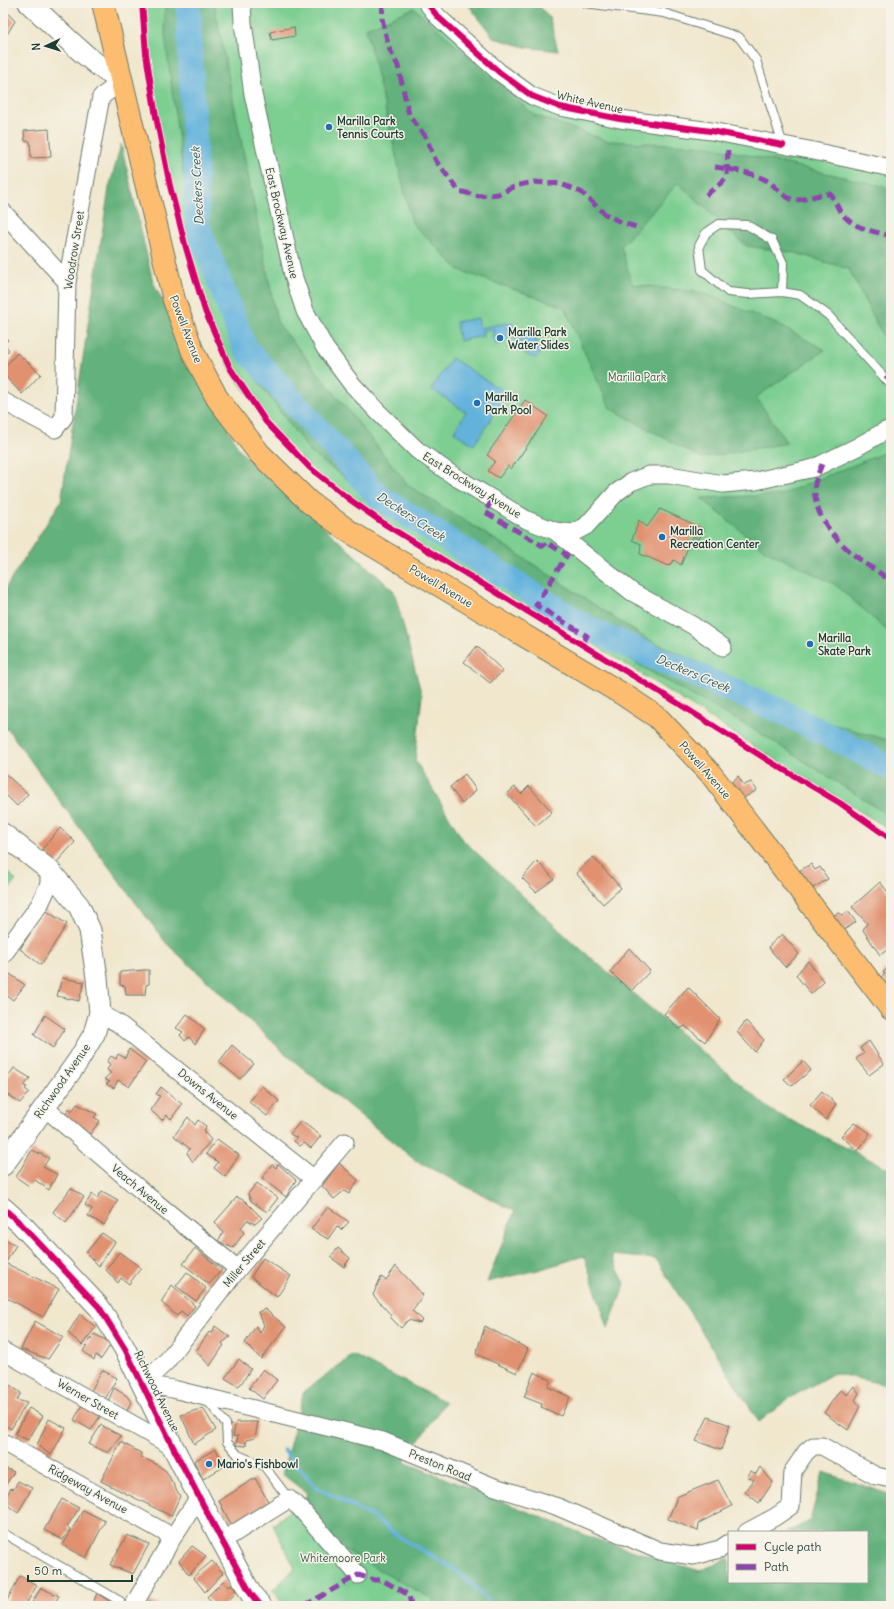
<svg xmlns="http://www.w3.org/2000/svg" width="894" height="1609" font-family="Delius,sans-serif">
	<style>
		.green { fill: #7bce91; stroke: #4d8662 }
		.forest { fill: #64b17b; stroke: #427758 }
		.water { fill: #62b2dc; stroke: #407888 }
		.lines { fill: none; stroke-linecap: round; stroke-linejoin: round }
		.stream { stroke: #62b2dc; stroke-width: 4 }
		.river { stroke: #62b2dc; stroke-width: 25 }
		.building { fill: #e19170 }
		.service-casing { stroke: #68786a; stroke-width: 10 }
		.minor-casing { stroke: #68786a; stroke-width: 19 }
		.tertiary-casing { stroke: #68786a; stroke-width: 23 }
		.primary-casing { stroke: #68786a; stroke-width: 24 }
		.service { stroke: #fff; stroke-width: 8 }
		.minor { stroke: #fff; stroke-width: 17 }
		.tertiary { stroke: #fff; stroke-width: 21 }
		.primary { stroke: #fcbd6f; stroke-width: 22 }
		.quiet { stroke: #8e44ad; stroke-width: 5; stroke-dasharray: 10 5; stroke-linecap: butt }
		.cycleway-casing { stroke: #f7f3e8; stroke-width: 8 }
		.cycleway { stroke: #d6006c; stroke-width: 6 }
		.poi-dot { fill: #1f6fb2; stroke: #f7f3e8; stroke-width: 1.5 }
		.labels { text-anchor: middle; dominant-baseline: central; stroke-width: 3; stroke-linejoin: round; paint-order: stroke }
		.street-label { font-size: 11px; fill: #1f3d34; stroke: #f7f3e8 }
		.poi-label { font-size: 11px; font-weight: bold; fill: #1f3d34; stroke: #f7f3e8; text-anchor: start }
		.park-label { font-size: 11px; fill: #315a47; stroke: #f7f3e8 }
		.water-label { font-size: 12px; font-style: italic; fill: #305a5e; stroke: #f7f3e8 }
	</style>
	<rect width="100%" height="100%" fill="#f7f3e8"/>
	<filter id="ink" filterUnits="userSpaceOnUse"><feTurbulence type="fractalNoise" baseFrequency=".025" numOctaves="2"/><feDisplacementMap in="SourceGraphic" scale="8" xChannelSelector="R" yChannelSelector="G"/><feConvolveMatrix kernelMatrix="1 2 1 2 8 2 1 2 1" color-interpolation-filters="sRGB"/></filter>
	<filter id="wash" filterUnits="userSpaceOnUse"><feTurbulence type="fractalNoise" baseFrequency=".012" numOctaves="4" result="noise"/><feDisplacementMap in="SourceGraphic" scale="16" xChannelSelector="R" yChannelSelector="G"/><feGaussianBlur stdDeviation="0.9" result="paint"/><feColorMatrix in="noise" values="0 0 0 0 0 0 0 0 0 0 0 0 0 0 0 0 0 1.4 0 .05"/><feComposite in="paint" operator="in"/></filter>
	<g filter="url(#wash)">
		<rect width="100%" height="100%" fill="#f0e7cd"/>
		<g class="green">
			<path d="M 142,3 L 427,3 L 532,96 L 891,168 L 891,830 C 850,805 809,781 768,755 C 708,717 648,677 586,640 C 468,570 330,515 250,397 C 243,388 235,378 230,368 C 207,326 192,273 181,227 C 172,190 162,153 156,116 C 149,78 145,41 142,3 Z"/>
			<polygon points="3,867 16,880 3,898"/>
			<polygon points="316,1487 526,1606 284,1606 273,1590 295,1568 273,1525"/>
		</g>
		<g class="forest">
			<polygon points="165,3 214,3 277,322 409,486 510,549 645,638 832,724 891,741 891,817 760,733 659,677 424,535 311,453 240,357 189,218 165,36"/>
			<polygon points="467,3 537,3 550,19 558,51 525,47 494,38"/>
			<polygon points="414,8 534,115 608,141 709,146 891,188 891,352 849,269 795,253 746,246 678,183 621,246 632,284 703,293 779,325 825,350 756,397 787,443 701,458 610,408 564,307 459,270 412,223 366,28"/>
			<polygon points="121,144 153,282 239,450 394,591 422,696 415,760 463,840 570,940 772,1111 891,1170 891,1386 834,1373 788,1399 759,1422 656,1259 611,1255 625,1284 608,1328 584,1256 538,1270 487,1282 515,1211 416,1161 288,1056 166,943 61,803 8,729 3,730 3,592 61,501 109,188"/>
			<polygon points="891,450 891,634 836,585 763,549 701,498 780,495"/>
			<polygon points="353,1355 445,1402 404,1462 598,1540 700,1571 729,1558 729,1582 867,1582 867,1532 787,1532 810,1521 823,1472 883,1492 891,1496 891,1606 432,1606 434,1600 377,1569 334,1543 305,1497 308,1494 282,1474 304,1391"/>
		</g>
		<g class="water">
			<path d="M 478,318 L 480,328 L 512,322 L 521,341 L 526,334 L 532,335 L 536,340 L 541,352 L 536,358 C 520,356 517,340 509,328 L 506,328 L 510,335 L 505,342 L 500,345 L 494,343 L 492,336 L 494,329 L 482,331 L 483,336 L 459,341 L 456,322 Z"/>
			<polygon points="452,358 507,394 474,445 454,432 466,412 431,389"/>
		</g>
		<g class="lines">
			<polyline class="stream" points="284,1450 316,1487 373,1517 401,1538 456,1570 484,1596 490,1606"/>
			<polyline class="river" points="188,3 198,227 245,348 378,496 589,629 787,714 891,768"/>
		</g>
		<g id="blocks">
			<g class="building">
				<polygon points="3,8 15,21 3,41"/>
				<polygon points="294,27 295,36 272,40 270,32"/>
				<polygon points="49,129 51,157 31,158 30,141 25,141 24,131"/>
				<polygon points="3,335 8,340 4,344 9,350 3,356"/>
				<polygon points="17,353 41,374 22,394 3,374 3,369"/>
				<polygon points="525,400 548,416 511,469 508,466 499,478 488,471 495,461 487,455"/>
				<polygon points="660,509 704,529 699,539 692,536 681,565 674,560 669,566 640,554 641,544 632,540 639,520 647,527"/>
				<polygon points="477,646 503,671 490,683 464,662"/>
				<polygon points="3,772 28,794 17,806 5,794 3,796"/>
				<polygon points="465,774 476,790 462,804 450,787"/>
				<polygon points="738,776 744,785 751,782 757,790 737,802 728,787"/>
				<polygon points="529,786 552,812 536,826 507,794 515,787 521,794"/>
				<polygon points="60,828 75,842 56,863 42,849"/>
				<polygon points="593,857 621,888 603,904 576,873"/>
				<polygon points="537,861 554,879 536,892 522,878"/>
				<polygon points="811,864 815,870 820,867 828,879 811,889 799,871"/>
				<polygon points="880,882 891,896 891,947 880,955 863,930 867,923 852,907"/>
				<polygon points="45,910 67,924 41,965 20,949"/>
				<polygon points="848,911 856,922 839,933 830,917 838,913 843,915"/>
				<polygon points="782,934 799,954 785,967 768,947"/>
				<polygon points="629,948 650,971 631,991 610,972"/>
				<polygon points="808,961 824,982 811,994 796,975"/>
				<polygon points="891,966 891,990 881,977 885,974 883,972"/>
				<polygon points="144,970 149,970 149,984 146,985 145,995 126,995 125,986 120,985 120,972"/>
				<polygon points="6,971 25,985 13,1000 3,993 3,976"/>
				<polygon points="62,978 84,982 79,1001 57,996"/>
				<polygon points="688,987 720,1019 705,1042 685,1026 679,1029 664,1014"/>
				<polygon points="187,1014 205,1029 195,1044 189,1037 185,1041 180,1035 183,1032 176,1028"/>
				<polygon points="45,1015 65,1029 53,1048 34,1035"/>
				<polygon points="746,1021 764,1040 755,1052 737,1032"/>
				<polygon points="869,1041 884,1064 869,1075 856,1059 864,1053 860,1048"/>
				<polygon points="232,1045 254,1064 240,1079 219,1062"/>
				<polygon points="129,1049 146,1062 129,1087 118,1080 114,1088 106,1084 110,1082 104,1079 111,1073 107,1070 110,1064 107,1062 111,1056 116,1059 118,1054 125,1058"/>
				<polygon points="803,1061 811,1070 792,1086 784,1079"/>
				<polygon points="14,1068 30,1078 24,1086 27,1087 25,1089 29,1092 20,1103 3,1092 3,1084"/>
				<polygon points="262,1086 279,1101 267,1116 249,1102"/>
				<polygon points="161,1087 182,1104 171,1119 167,1115 162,1120 150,1110 160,1096 156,1094"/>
				<polygon points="822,1091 836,1104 826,1120 810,1105"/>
				<polygon points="77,1104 97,1114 94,1117 100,1121 89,1135 65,1117 69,1108 72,1111"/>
				<polygon points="188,1117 195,1125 198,1120 206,1126 204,1132 211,1140 193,1162 187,1153 190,1149 174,1136"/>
				<polygon points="301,1121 321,1136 311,1148 304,1143 300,1146 294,1141 297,1138 290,1134"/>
				<polygon points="854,1123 870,1133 858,1151 841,1136"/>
				<polygon points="217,1139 239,1155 225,1177 214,1168 218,1162 206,1154"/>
				<polygon points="32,1150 49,1158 43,1167 57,1174 49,1190 35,1180 29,1186 16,1177"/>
				<polygon points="339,1163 358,1180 349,1194 344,1191 334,1199 322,1186"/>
				<polygon points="278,1164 296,1180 286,1197 262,1178 272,1165 276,1168"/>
				<polygon points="257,1183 278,1198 267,1212 251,1201 248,1194"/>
				<polygon points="71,1188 84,1197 66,1223 53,1212"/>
				<polygon points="102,1191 118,1200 104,1225 88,1216 92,1209 85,1205 92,1194 97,1198"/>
				<polygon points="237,1197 245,1201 262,1218 255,1224 247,1220 241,1228 244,1233 233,1248 218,1241 223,1233 215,1222"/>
				<polygon points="328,1207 349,1222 341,1230 337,1226 328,1239 311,1229"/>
				<polygon points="102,1233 115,1242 99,1266 86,1253"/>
				<polygon points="3,1238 16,1245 3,1267"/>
				<polygon points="195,1248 222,1270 209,1284 183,1264"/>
				<polygon points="338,1248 350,1258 344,1267 330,1257"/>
				<polygon points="119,1252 141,1268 129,1284 121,1278 118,1283 106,1270"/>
				<polygon points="263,1258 291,1276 277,1297 251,1277"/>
				<polygon points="7,1264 59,1289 43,1317 3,1296 3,1275"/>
				<polygon points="396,1266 423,1295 412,1311 423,1320 420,1323 408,1320 401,1328 391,1318 390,1314 373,1295 381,1277 386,1280"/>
				<polygon points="187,1272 206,1288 196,1301 176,1286"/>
				<polygon points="172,1285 195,1306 187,1316 181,1311 177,1316 161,1302"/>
				<polygon points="265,1309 286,1327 261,1359 245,1343 256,1326 260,1333 264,1325 258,1312"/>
				<polygon points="80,1314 96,1327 82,1345 68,1333"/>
				<polygon points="35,1321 63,1337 48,1359 21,1349"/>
				<polygon points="215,1326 230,1337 222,1343 224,1345 210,1366 196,1351 209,1332 212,1334"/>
				<polygon points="485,1326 528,1349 517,1373 476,1354"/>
				<polygon points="94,1334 112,1343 101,1359 96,1355 94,1360 83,1351"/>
				<polygon points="239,1359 251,1369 241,1384 238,1386 225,1378"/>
				<polygon points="263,1369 277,1380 263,1399 249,1388"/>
				<polygon points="102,1370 117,1378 105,1399 91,1391"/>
				<polygon points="534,1372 551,1380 548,1387 570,1397 561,1416 541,1407 542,1404 524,1397"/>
				<polygon points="10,1385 21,1393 17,1400 27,1403 11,1429 3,1424 3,1395"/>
				<polygon points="854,1386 859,1393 855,1400 860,1406 848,1430 824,1413 840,1390 847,1395"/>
				<polygon points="114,1388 127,1396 131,1402 127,1411 108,1401"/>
				<polygon points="82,1405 101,1415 91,1430 74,1420"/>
				<polygon points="29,1408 43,1416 28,1440 15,1434"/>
				<polygon points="203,1408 216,1430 194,1444 181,1415"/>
				<polygon points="708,1417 730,1425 721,1450 696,1441"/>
				<polygon points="49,1419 66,1428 51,1455 37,1445"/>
				<polygon points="236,1422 258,1422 255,1438 246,1440 246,1446 236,1445 238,1436 233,1437"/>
				<polygon points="101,1425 121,1436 108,1453 89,1444"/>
				<polygon points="121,1442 141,1453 141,1457 156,1464 166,1471 180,1496 171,1516 101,1481"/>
				<polygon points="216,1449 225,1466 203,1479 194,1461"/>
				<polygon points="3,1467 14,1472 3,1489"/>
				<polygon points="760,1467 773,1482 759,1503 745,1492 754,1480 747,1477 751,1471 756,1474"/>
				<polygon points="255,1478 269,1503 232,1526 219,1501"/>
				<polygon points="718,1480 732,1506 699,1523 698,1531 668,1519 676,1500 676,1497"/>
				<polygon points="18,1481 32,1488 18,1513 6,1504 9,1500 5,1498 11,1488 14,1489"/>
				<polygon points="62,1499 79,1508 67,1527 70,1529 63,1540 44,1530"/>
				<polygon points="83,1510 105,1521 86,1558 63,1545"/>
				<polygon points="127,1535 149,1544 133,1574 110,1565"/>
				<polygon points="192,1546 206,1556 189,1575 179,1561"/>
				<polygon points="212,1561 223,1573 205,1592 193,1577"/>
				<polygon points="20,1576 37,1585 25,1606 4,1606"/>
				<polygon points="223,1581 228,1587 231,1584 237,1592 222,1606 214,1606 207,1597"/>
				<polygon points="41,1588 59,1596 53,1606 30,1606"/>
				<polygon points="97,1593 116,1606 92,1606"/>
				<polygon points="149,1601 163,1606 146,1606"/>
			</g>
		</g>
	</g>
	<g filter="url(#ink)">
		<use href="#blocks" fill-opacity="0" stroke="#68786a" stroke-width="1"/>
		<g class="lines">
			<defs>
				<g id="service">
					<polyline points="585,3 664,13 739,37 756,60 783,145"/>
					<polyline points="782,292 783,263 772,240 747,225 719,224 706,233 699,246 702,270 728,292 748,294 782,292 800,295 828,315 891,385"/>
					<polyline points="207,1400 226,1424 227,1442 238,1455 264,1466 289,1499"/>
					<polyline points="3,1533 120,1601"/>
				</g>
				<g id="minor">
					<polyline points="242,3 243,23 253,94 293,275 305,311 325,348 351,383 378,412 417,450 454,476 527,520 555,531 573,533 586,526 616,493 631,482 649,475 669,475 723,484 756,481 814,468 857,447 885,431 891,429"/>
					<polyline points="427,3 438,17 499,72 532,96 560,107 620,119 711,131 809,150 891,168"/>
					<polyline points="3,212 67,282"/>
					<polyline points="3,401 55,429 64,417 67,282 101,97 122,81"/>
					<polyline points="555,531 632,592 692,625 723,647"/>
					<polyline points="3,955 40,904 49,884 49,870"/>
					<polyline points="100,1013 119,1024 314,1179"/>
					<polyline points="44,1107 143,1192 238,1269"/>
					<polyline points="3,1351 173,1447"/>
					<polyline points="143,1384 173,1389 383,1441 492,1486 558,1507 660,1551 693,1556 720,1549 729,1543"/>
					<polyline points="143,1384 166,1362 238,1269 345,1142"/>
					<polyline points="3,1442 173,1537"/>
					<polyline points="747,1532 775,1517 791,1506 793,1471 806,1452 813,1446 822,1446 876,1476 891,1479"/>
					<polyline points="222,1541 289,1499 300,1508 358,1575"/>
					<polyline points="133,1606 173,1537 199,1497"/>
				</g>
				<g id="tertiary">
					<path d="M 29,3 C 59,30 87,61 122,81"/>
					<polyline points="3,834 49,870 79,906 90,930 97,978 100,1013 94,1034 78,1061 3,1165"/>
					<polyline points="3,1208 21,1224 99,1307 125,1349 173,1447 222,1541 251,1594 261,1606"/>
				</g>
				<polyline id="primary" points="103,3 174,300 193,352 217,398 259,453 309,502 350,532 624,695 657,717 710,773 891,1009"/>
			</defs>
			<use href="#service" class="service-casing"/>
			<use href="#minor" class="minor-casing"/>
			<use href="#tertiary" class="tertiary-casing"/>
			<use href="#primary" class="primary-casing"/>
			<use href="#service" class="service"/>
			<use href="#minor" class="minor"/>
			<use href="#tertiary" class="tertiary"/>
			<use href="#primary" class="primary"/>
			<g class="quiet">
				<polyline points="383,3 382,18 384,27 389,48 398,66 409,115 425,136 436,161 459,191 479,196 498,194 519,185 534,182 561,184 581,192 605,214 623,223 639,228"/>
				<path d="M 715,167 C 733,170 754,172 769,182 C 776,187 783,196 791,199 C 802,203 817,193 830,194 C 836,201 837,209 843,215 C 855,229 874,231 891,236"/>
				<polyline points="706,195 727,178 728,146"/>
				<polyline points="885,379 891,375"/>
				<path d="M 822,464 C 820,470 816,477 815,484 C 811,518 841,546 866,564 C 874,570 883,574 891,582"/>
				<polyline points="492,500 485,512 543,546 546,542 567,555 536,605 587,636 581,646"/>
				<polyline points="292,1606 303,1605"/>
				<polyline points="304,1606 358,1575 375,1580 382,1580 409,1595 411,1606"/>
			</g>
			<defs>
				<g id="cycleway">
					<polyline points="142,3 146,54 156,117 170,186 186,248 205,311 230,368 266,422 310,468 349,499 386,525 676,702 769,761 840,803 891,839"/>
					<polyline points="427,3 438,17 499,72 532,96 560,107 620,119 711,131 783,145"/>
					<polyline points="3,1208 21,1224 99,1307 125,1349 173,1447 222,1541 251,1594 261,1606"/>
				</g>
			</defs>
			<use href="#cycleway" class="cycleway-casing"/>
			<use href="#cycleway" class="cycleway"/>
		</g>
	</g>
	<g class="poi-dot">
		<circle cx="329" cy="127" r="4"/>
		<circle cx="500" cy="338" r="4"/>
		<circle cx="477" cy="403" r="4"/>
		<circle cx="662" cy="537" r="4"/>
		<circle cx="810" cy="644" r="4"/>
		<circle cx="209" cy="1464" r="4"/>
	</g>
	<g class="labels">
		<g class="street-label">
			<text transform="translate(590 102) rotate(13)">White Avenue</text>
			<text transform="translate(282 223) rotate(77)">East Brockway Avenue</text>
			<text transform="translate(74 250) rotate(-81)">Woodrow Street</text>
			<text transform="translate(186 329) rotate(69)">Powell Avenue</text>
			<text transform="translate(472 485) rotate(32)">East Brockway Avenue</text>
			<text transform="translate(441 586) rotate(31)">Powell Avenue</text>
			<text transform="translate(705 770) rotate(49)">Powell Avenue</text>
			<text transform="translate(62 1081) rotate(-55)">Richwood Avenue</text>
			<text transform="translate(208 1094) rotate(39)">Downs Avenue</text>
			<text transform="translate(140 1189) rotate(40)">Veach Avenue</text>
			<text transform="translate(244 1263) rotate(-50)">Miller Street</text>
			<text transform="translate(157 1391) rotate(64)">Richwood Avenue</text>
			<text transform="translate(88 1399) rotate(30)">Werner Street</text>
			<text transform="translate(440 1465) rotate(22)">Preston Road</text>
			<text transform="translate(88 1489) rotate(29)">Ridgeway Avenue</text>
		</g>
		<g class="poi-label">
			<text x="337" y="121">Marilla Park<tspan x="337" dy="13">Tennis Courts</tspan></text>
			<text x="508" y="332">Marilla Park<tspan x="508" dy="13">Water Slides</tspan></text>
			<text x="485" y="397">Marilla<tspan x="485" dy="13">Park Pool</tspan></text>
			<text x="670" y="531">Marilla<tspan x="670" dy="13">Recreation Center</tspan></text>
			<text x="818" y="638">Marilla<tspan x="818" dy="13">Skate Park</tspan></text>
			<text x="217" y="1464">Mario's Fishbowl</text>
		</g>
		<g class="park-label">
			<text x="637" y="377">Marilla Park</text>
			<text x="343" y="1558">Whitemoore Park</text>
		</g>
		<g class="water-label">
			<text transform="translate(197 186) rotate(-93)">Deckers Creek</text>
			<text transform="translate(411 516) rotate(33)">Deckers Creek</text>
			<text transform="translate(693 673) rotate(23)">Deckers Creek</text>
		</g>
	</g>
	<rect width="894" height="1609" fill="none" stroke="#f7f3e8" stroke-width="16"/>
	<rect x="728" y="1531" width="140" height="52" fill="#f7f3e8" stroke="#a1aaa0"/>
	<rect x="736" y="1544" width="20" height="6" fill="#d6006c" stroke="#a1aaa0"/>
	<text x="764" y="1551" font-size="12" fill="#1f3d34">Cycle path</text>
	<rect x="736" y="1564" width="20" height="6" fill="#8e44ad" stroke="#a1aaa0"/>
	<text x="764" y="1571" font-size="12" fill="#1f3d34">Path</text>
	<g transform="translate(46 46) rotate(266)" stroke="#f7f3e8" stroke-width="3" paint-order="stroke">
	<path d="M0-3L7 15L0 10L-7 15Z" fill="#1f3d34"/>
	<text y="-6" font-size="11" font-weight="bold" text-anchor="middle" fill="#1f3d34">N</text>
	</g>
	<path d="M28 1575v6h104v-6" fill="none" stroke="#1f3d34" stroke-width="2"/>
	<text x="34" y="1575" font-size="12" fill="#1f3d34" stroke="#f7f3e8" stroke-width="3" paint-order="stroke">50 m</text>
</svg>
